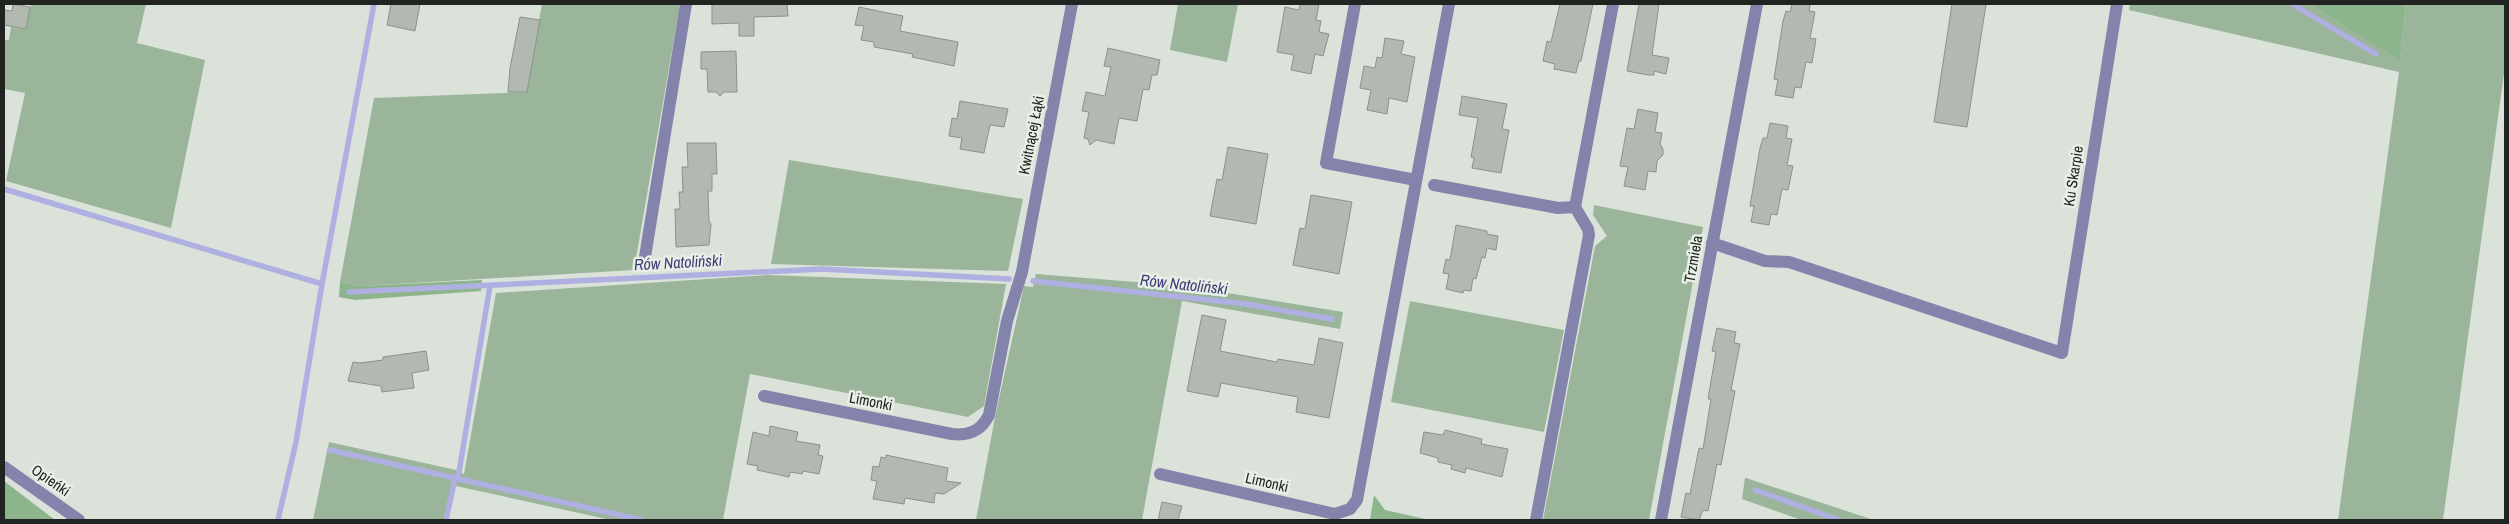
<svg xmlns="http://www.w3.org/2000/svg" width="2509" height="524" font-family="'Archivo Narrow',sans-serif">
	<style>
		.green { fill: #9bb59a }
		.forest { fill: #8db58c }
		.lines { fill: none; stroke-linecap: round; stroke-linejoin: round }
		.stream { stroke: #afafe2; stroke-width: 5.5 }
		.building { fill: #b1b9b0; stroke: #8a928a }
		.minor { stroke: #8383ab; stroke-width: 12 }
		.labels { text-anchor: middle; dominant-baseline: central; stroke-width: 5; stroke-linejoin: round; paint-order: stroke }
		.street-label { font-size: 15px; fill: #212421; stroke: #e7efe6 }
		.water-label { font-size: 16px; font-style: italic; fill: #403b79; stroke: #e7efe6 }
	</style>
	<rect width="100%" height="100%" fill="#dae2d9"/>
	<g class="green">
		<polygon points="31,4 146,4 137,43 205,60 171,228 6,181 25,93 4,89 4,40 9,40 11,27 26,29"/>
		<polygon points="542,4 680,4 634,270 361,286 340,282 374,98 526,92"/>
		<polygon points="1178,4 1238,4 1227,62 1170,50"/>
		<polygon points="2130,4 2309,4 2400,59 2406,4 2505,4 2505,66 2443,520 2338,520 2399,72 2129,10"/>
		<polygon points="789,160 1023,199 1008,271 771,264"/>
		<polygon points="1594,205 1703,227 1649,520 1543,520 1595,246 1607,236 1593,215"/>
		<polygon points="1036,274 1185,286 1343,312 1340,329 1182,301 1142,520 976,520 995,417 1024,286 1033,287"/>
		<polygon points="767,275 1006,284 984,406 968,417 750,374 723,520 611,520 456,486 448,520 313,520 329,442 456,470 464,474 496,293"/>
		<polygon points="1410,301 1564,330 1544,432 1391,402"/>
		<polygon points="1745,478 1746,478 1874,520 1801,520 1742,499"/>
	</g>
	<g class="forest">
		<polygon points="2309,4 2406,4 2400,60"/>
		<polygon points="482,280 481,291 355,300 339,297 340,282 361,286"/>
		<polygon points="4,481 55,520 4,520"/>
		<polygon points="1374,495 1385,510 1430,520 1370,520"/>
	</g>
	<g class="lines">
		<g class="stream">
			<polyline points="2292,4 2376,54"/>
			<polyline points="4,189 322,284"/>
			<polyline points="1033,281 1246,304 1332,319"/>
			<polyline points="349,292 822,269 1009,279"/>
			<polyline points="330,450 642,520"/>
			<polyline points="1755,490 1839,520"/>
			<polyline points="278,520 296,442 322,284 374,4"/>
			<polyline points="446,520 455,478 459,472 490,286"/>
		</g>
	</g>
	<g class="building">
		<polygon points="13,4 30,7 26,29 4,25 4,10 12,11"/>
		<polygon points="391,4 420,4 415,31 387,25"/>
		<polygon points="712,4 787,4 788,16 754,17 754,36 739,36 739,23 712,24"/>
		<polygon points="1300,4 1319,4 1316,20 1321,21 1319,32 1329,34 1323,56 1315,54 1311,74 1291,70 1294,55 1277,52 1285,7 1299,10"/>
		<polygon points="1560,4 1593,4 1581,61 1579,61 1576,73 1554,69 1555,64 1543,61 1547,41 1551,42"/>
		<polygon points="1639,4 1659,4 1652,55 1669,58 1666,74 1654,71 1654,75 1648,75 1627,71"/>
		<polygon points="1792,4 1810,4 1809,11 1815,12 1810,38 1816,39 1812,63 1806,62 1801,88 1795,87 1793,98 1775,95 1778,80 1774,79 1783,21 1786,11 1790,12"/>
		<polygon points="1952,4 1986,4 1967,127 1934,122"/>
		<polygon points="859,7 903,16 900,31 958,42 954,66 912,57 913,54 874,47 874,42 861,40 864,26 855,25"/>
		<polygon points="520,17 540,20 527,92 508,92 510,68"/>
		<polygon points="1385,38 1404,41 1401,54 1415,57 1407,102 1389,98 1387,114 1367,110 1371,90 1360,88 1364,66 1375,68 1377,57 1382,58"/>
		<polygon points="1108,48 1160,60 1157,75 1152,75 1149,90 1143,89 1137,121 1119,118 1114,144 1096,140 1090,145 1088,139 1084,138 1089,112 1082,111 1086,92 1105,96 1111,67 1104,66"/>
		<polygon points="736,51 737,92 724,92 720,96 716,92 708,92 707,69 701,69 701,52"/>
		<polygon points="1462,96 1507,104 1502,129 1509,130 1501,173 1472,168 1474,158 1471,157 1478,118 1459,115"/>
		<polygon points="960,101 1008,109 1004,127 990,125 984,153 960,149 962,138 949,136 952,118 957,119"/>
		<polygon points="1638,109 1658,113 1655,132 1662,133 1660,144 1663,149 1663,155 1657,161 1656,172 1648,171 1645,190 1624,186 1628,167 1620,166 1627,128 1634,129"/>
		<polygon points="1770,123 1788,126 1786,138 1792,139 1787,165 1793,166 1788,190 1782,189 1777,215 1771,214 1769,225 1751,222 1754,206 1750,206 1760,148 1763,138 1767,138"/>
		<polygon points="687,143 716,143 717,174 712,174 712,191 708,191 709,221 711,224 709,245 676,247 675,209 680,209 679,192 683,192 682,167 688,167"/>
		<polygon points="1228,147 1268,154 1256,224 1210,216 1217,179 1222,180"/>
		<polygon points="1311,195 1352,202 1339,274 1293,265 1300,228 1305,229"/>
		<polygon points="1456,225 1487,231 1487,234 1498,236 1496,250 1487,248 1485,258 1482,257 1476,279 1473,278 1471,291 1464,290 1463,293 1446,289 1449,274 1443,273 1446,259 1450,260"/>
		<polygon points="1202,315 1226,320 1220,351 1277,362 1278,359 1314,365 1319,338 1343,343 1329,418 1296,412 1298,397 1221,383 1218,397 1187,391"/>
		<polygon points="1717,328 1736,332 1734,343 1740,344 1731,390 1735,391 1721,465 1717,464 1708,511 1703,510 1699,520 1681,517 1686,493 1690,494 1699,448 1703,449 1711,399 1708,399 1716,352 1712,351"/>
		<polygon points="426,351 429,370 412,373 414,388 382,392 381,386 348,381 353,362 360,363 383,360 383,357"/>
		<polygon points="770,426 798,432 796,441 820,445 818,455 823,456 819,474 803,471 802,474 790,472 789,477 757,470 758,466 747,464 753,432 769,436"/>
		<polygon points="1445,430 1482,439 1481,444 1508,449 1502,477 1466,468 1465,473 1451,469 1452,465 1438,462 1438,458 1420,453 1424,432 1443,435"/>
		<polygon points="886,455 948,468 946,481 961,483 944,494 935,493 934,503 905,498 904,504 873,499 877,481 871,480 873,466 879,467 881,457 886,458"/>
		<polygon points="1162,502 1182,506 1178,520 1158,520"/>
	</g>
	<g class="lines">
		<g class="minor">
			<polyline points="1355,4 1326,163 1416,180"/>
			<polyline points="1434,185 1558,208 1575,207"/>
			<polyline points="1712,243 1765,261 1789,262 2062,353 2117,4"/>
			<polyline points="644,263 686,4"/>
			<path d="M 764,396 L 952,434 C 969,436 981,431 989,415 L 1007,321 L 1022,272 L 1072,4"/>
			<polyline points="4,467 79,520"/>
			<polyline points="1160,474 1335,514 1350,509 1357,500 1449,4"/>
			<polyline points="1536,520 1589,235 1588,229 1575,207 1613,4"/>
			<polyline points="1661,520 1757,4"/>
		</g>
	</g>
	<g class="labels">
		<g class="street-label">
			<text transform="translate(1031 135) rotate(-79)">Kwitnącej Łąki</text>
			<text transform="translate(2073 176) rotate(-81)">Ku Skarpie</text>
			<text transform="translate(1693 259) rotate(-80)">Trzmiela</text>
			<text transform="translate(871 401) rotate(11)">Limonki</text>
			<text transform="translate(51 480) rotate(35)">Opieńki</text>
			<text transform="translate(1267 482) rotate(13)">Limonki</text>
		</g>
		<g class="water-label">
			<text transform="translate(678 262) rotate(-3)">Rów Natoliński</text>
			<text transform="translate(1184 284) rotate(6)">Rów Natoliński</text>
		</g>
	</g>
	<rect width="2509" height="524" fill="none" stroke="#212421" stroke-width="10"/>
</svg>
